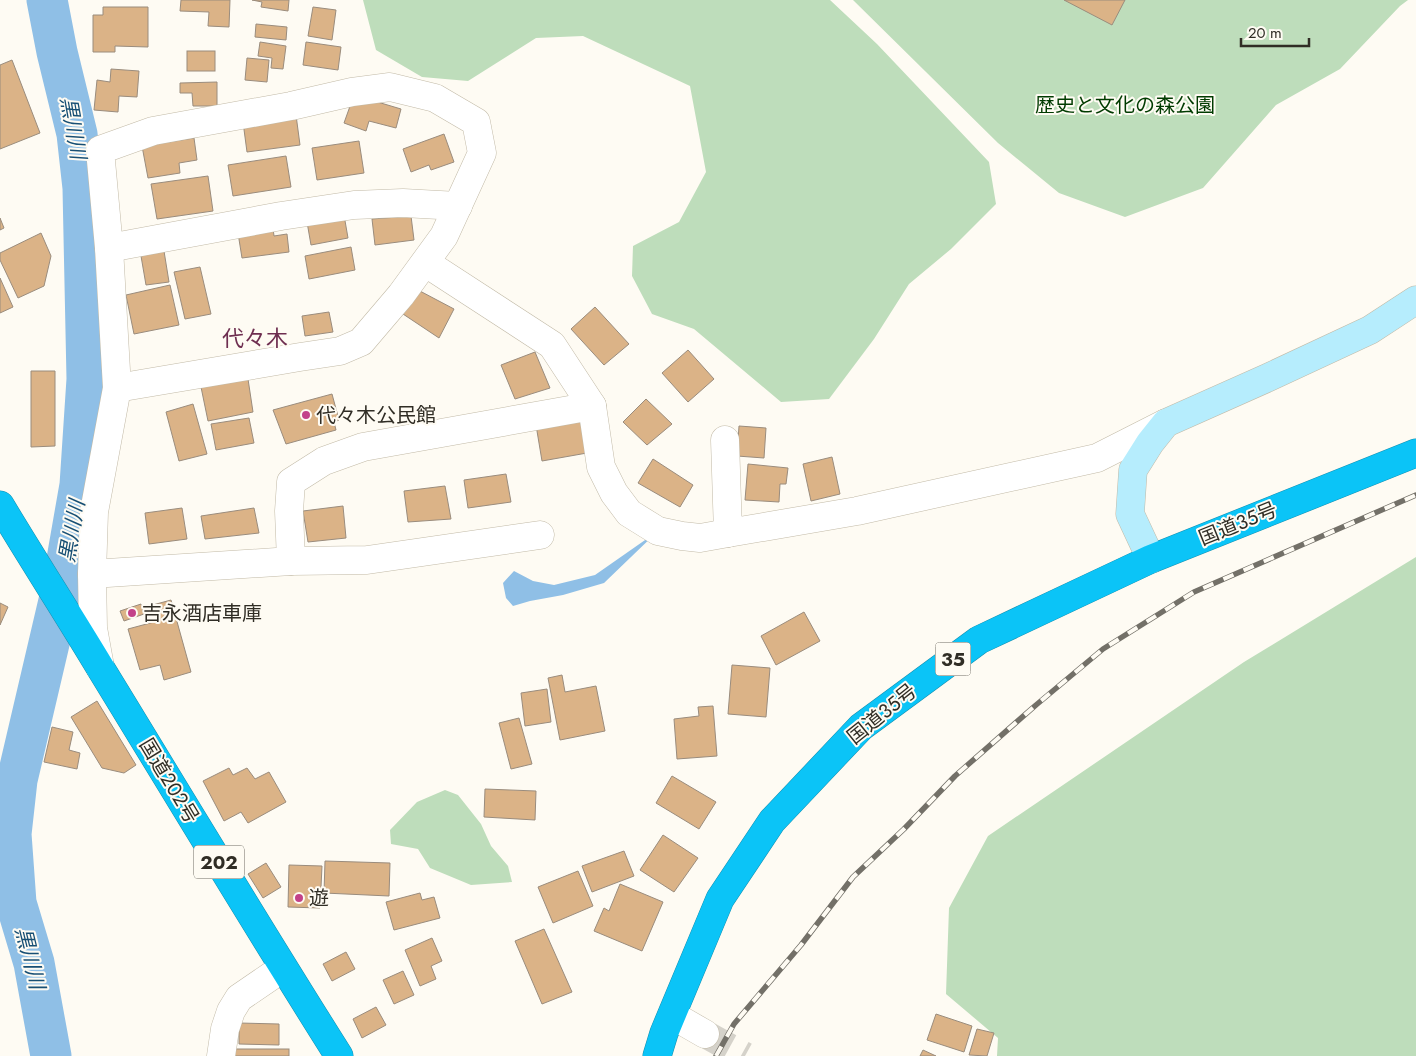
<svg xmlns="http://www.w3.org/2000/svg" width="1416" height="1056" font-family="Jost,'Noto Sans JP',sans-serif">
	<style>
		.green { fill: #beddbb }
		.water { fill: #8fbfe6 }
		.lines { fill: none; stroke-linecap: round; stroke-linejoin: round }
		.river { stroke: #8fbfe6; stroke-width: 41 }
		.building { fill: #dbb387; stroke: #9a8c7d }
		.street-tunnel { stroke: #d5d2ca; stroke-width: 28; stroke-dasharray: 28 14; stroke-linecap: butt }
		.street-casing { stroke: #c2baa7; stroke-width: 29 }
		.secondary-casing { stroke: #c2baa7; stroke-width: 29 }
		.highway-casing { stroke: #188fae; stroke-width: 29 }
		.street { stroke: #fff; stroke-width: 28 }
		.secondary { stroke: #b6edfd; stroke-width: 28 }
		.highway { stroke: #0bc4f7; stroke-width: 28 }
		.rail-casing { stroke: #737068; stroke-width: 5.5 }
		.rail { stroke: #fefbf3; stroke-width: 4; stroke-dasharray: 11; stroke-linecap: butt }
		.poi-dot { fill: #c34189; stroke: #fefbf3; stroke-width: 2 }
		.labels { text-anchor: middle; dominant-baseline: central; stroke-width: 4; stroke-linejoin: round; paint-order: stroke }
		.shield { fill: #fefbf3; stroke: #6e6b63; stroke-width: 1 }
		.shield-label { font-size: 19px; font-weight: bold; fill: #302d25 }
		.park-label { font-size: 20px; fill: #003b00; stroke: #fefbf3 }
		.poi-label { font-size: 20px; fill: #302d25; stroke: #fefbf3; text-anchor: start }
		.street-label { font-size: 20px; fill: #302d25; stroke: #fefbf3 }
		.water-label { font-size: 21px; font-style: italic; fill: #174f74; stroke: #fefbf3 }
		.quarter-label { font-size: 22px; fill: #6e2e50; stroke: #fefbf3 }
	</style>
	<rect width="100%" height="100%" fill="#fefbf3"/>
	<g class="green">
		<polygon points="363,0 830,0 877,44 989,162 996,204 951,249 909,284 874,339 829,399 781,402 694,329 652,314 632,276 633,246 679,222 706,172 690,86 583,36 536,38 468,81 422,77 376,50"/>
		<polygon points="853,0 1408,0 1400,6 1340,69 1276,105 1203,188 1125,217 1059,193 998,143"/>
		<polygon points="1416,557 1416,1056 997,1056 998,1038 946,994 949,908 988,836 1244,662"/>
		<polygon points="445,790 458,795 481,824 491,846 508,866 512,882 471,885 430,868 418,849 391,844 390,830 417,802"/>
	</g>
	<polygon class="water" points="658,531 604,583 563,595 530,601 513,606 506,598 503,583 514,571 533,581 554,585 595,575"/>
	<g class="lines">
		<polyline class="river" points="47,0 57,52 77,134 83,188 87,379 80,485 62,588 17,780 11,834 16,903 34,963 51,1056"/>
	</g>
	<g class="building">
		<polygon points="181,0 230,0 229,27 208,26 209,12 180,11"/>
		<polygon points="252,0 289,0 288,11 261,7 262,2"/>
		<polygon points="1064,0 1125,0 1112,25"/>
		<polygon points="103,7 148,7 148,47 115,46 115,52 93,52 93,15 103,15"/>
		<polygon points="313,7 336,10 332,40 308,36"/>
		<polygon points="256,24 287,27 286,40 255,37"/>
		<polygon points="260,42 286,46 283,69 271,68 272,58 258,56"/>
		<polygon points="306,42 341,47 338,70 303,65"/>
		<rect x="187" y="51" width="28" height="20"/>
		<polygon points="247,58 269,60 267,82 245,80"/>
		<polygon points="12,60 40,133 0,149 0,65"/>
		<polygon points="111,69 139,71 137,97 119,96 118,112 94,110 97,80 110,82"/>
		<polygon points="217,82 217,106 193,106 192,93 180,93 180,83"/>
		<polygon points="354,95 401,109 396,128 369,121 366,131 344,123"/>
		<polygon points="296,115 300,145 247,152 243,122"/>
		<polygon points="444,134 454,162 431,170 429,165 411,172 403,149"/>
		<polygon points="194,138 197,160 179,163 180,173 148,178 142,146"/>
		<polygon points="359,141 364,173 317,180 312,148"/>
		<polygon points="286,156 291,187 233,196 228,165"/>
		<polygon points="208,176 213,211 157,219 151,184"/>
		<polygon points="344,215 348,238 311,245 307,222"/>
		<polygon points="411,216 414,240 375,245 372,219"/>
		<polygon points="0,218 4,228 0,230"/>
		<polygon points="273,228 274,236 287,234 289,252 242,258 238,233"/>
		<polygon points="41,233 51,256 44,286 18,298 0,260 0,253"/>
		<polygon points="351,247 355,270 309,279 305,256"/>
		<polygon points="164,251 169,282 146,285 141,256"/>
		<polygon points="200,267 211,314 185,319 174,272"/>
		<polygon points="0,278 13,307 0,313"/>
		<polygon points="170,285 179,325 134,334 126,295"/>
		<polygon points="418,290 454,309 439,338 403,314"/>
		<polygon points="595,307 629,344 604,365 571,329"/>
		<polygon points="329,312 333,332 305,336 302,316"/>
		<polygon points="688,350 714,379 688,402 662,373"/>
		<polygon points="535,352 550,388 515,399 501,365"/>
		<polygon points="31,371 55,371 55,446 31,447"/>
		<polygon points="248,379 253,412 208,421 201,387"/>
		<polygon points="332,394 339,420 334,422 336,430 286,444 273,410"/>
		<polygon points="646,399 672,424 647,445 623,422"/>
		<polygon points="193,404 207,454 179,461 166,412"/>
		<polygon points="582,416 587,453 542,461 536,425"/>
		<polygon points="249,418 254,443 216,450 211,424"/>
		<polygon points="739,426 766,428 764,458 737,456"/>
		<polygon points="832,457 840,494 811,501 803,464"/>
		<polygon points="653,459 693,485 680,507 638,483"/>
		<polygon points="748,464 788,468 786,484 780,484 779,502 745,500"/>
		<polygon points="506,474 511,502 468,508 464,480"/>
		<polygon points="445,486 451,519 408,522 404,491"/>
		<polygon points="343,506 346,538 308,542 303,511"/>
		<polygon points="182,508 187,539 149,544 145,513"/>
		<polygon points="254,508 259,533 205,539 201,516"/>
		<polygon points="171,600 191,672 164,680 160,665 140,670 128,629 154,622 149,606"/>
		<polygon points="0,603 8,607 0,625"/>
		<polygon points="141,604 144,614 124,621 120,611"/>
		<polygon points="804,612 820,641 776,665 761,636"/>
		<polygon points="732,665 770,668 766,717 728,714"/>
		<polygon points="562,675 565,692 596,686 605,731 560,740 548,678"/>
		<polygon points="547,689 551,722 525,726 521,693"/>
		<polygon points="97,701 136,765 124,773 102,768 71,717"/>
		<polygon points="713,706 717,756 677,759 674,719 699,716 698,707"/>
		<polygon points="519,718 532,764 511,769 499,723"/>
		<polygon points="52,727 73,732 69,750 80,753 77,769 44,762"/>
		<polygon points="229,768 233,775 247,768 255,779 269,772 286,802 248,823 241,812 224,821 203,781"/>
		<polygon points="672,776 716,802 699,829 656,803"/>
		<polygon points="485,789 536,791 535,820 484,817"/>
		<polygon points="663,835 698,858 674,892 640,870"/>
		<polygon points="624,851 634,876 592,892 582,866"/>
		<polygon points="325,861 390,863 389,896 324,893"/>
		<polygon points="266,863 281,887 263,898 248,874"/>
		<polygon points="289,865 322,866 320,908 288,907"/>
		<polygon points="578,871 593,906 553,923 538,887"/>
		<polygon points="620,884 663,902 642,951 594,931 604,908 609,911"/>
		<polygon points="420,893 422,900 434,897 440,918 394,930 386,902"/>
		<polygon points="544,929 572,992 542,1004 515,941"/>
		<polygon points="432,938 442,961 431,966 436,979 420,986 405,950"/>
		<polygon points="346,952 355,969 332,981 323,964"/>
		<polygon points="403,971 414,995 394,1004 383,980"/>
		<polygon points="376,1007 386,1025 362,1038 353,1019"/>
		<polygon points="936,1014 972,1026 964,1052 927,1040"/>
		<polygon points="239,1023 279,1024 279,1045 239,1044"/>
		<polygon points="977,1029 994,1033 987,1056 969,1055"/>
		<rect x="232" y="1049" width="57" height="7"/>
		<polygon points="923,1050 936,1056 920,1056"/>
	</g>
	<g class="lines">
		<polyline class="street-tunnel" points="705,1034 745,1056"/>
		<defs>
			<g id="street">
				<polyline points="109,248 281,216 354,205 403,203 458,206"/>
				<polyline points="426,263 552,345 592,406 601,467 614,493 629,513 658,531 682,536 700,538 728,533"/>
				<polyline points="725,440 728,533 857,511 1097,458 1166,423"/>
				<polyline points="291,561 289,511 291,482 324,461 363,447 592,406"/>
				<polyline points="92,574 291,561 367,560 540,535"/>
				<polyline points="100,667 93,628 92,574 94,512 117,388 109,248 100,150 153,131 291,106 352,92 390,87 435,98 476,122 482,153 444,236 401,295 361,342 340,351 300,357 117,388"/>
				<polyline points="672,1015 705,1034"/>
				<polyline points="221,1056 225,1029 231,1011 239,998 283,968"/>
			</g>
			<polyline id="secondary" points="1151,559 1130,514 1133,470 1150,443 1166,423 1267,378 1370,330 1416,300"/>
			<g id="highway">
				<path d="M 0,505 C 33,560 68,614 101,669 C 180,798 258,928 339,1056"/>
				<polyline points="657,1056 664,1033 720,899 772,821 861,727 979,640 1151,559 1416,453"/>
			</g>
		</defs>
		<use href="#street" class="street-casing"/>
		<use href="#secondary" class="secondary-casing"/>
		<use href="#highway" class="highway-casing"/>
		<use href="#street" class="street"/>
		<use href="#secondary" class="secondary"/>
		<use href="#highway" class="highway"/>
		<defs>
			<polyline id="rail" points="716,1056 734,1024 801,945 853,877 904,829 955,776 1036,705 1103,649 1194,592 1416,495"/>
		</defs>
		<use href="#rail" class="rail-casing"/>
		<use href="#rail" class="rail"/>
	</g>
	<g class="poi-dot">
		<circle cx="306" cy="415" r="5"/>
		<circle cx="132" cy="613" r="5"/>
		<circle cx="299" cy="898" r="5"/>
	</g>
	<g class="labels">
		<g class="shield">
			<rect x="935.5" y="642.5" width="35" height="33" rx="4"/>
			<rect x="194" y="845.5" width="50" height="33" rx="4"/>
		</g>
		<g class="shield-label">
			<text x="953" y="659">35</text>
			<text x="219" y="862">202</text>
		</g>
		<g class="park-label">
			<text x="1125" y="105">歴史と文化の森公園</text>
		</g>
		<g class="poi-label">
			<text x="316" y="415">代々木公民館</text>
			<text x="142" y="613">吉永酒店車庫</text>
			<text x="309" y="898">遊</text>
		</g>
		<g class="street-label">
			<text transform="translate(1238 524) rotate(-22)">国道35号</text>
			<text transform="translate(882 714) rotate(-39)">国道35号</text>
			<text transform="translate(169 781) rotate(59)">国道202号</text>
		</g>
		<g class="water-label">
			<text transform="translate(73 128) rotate(80)">黒川川</text>
			<text transform="translate(72 531) rotate(-80)">黒川川</text>
			<text transform="translate(30 958) rotate(76)">黒川川</text>
		</g>
		<g class="quarter-label">
			<text x="255" y="338">代々木</text>
		</g>
	</g>
	<path d="M1241 38v8h68v-8" fill="none" stroke="#302d25" stroke-width="2.5"/>
	<text x="1248" y="38" font-size="15" fill="#302d25" stroke="#fefbf3" stroke-width="4" paint-order="stroke">20 m</text>
</svg>
